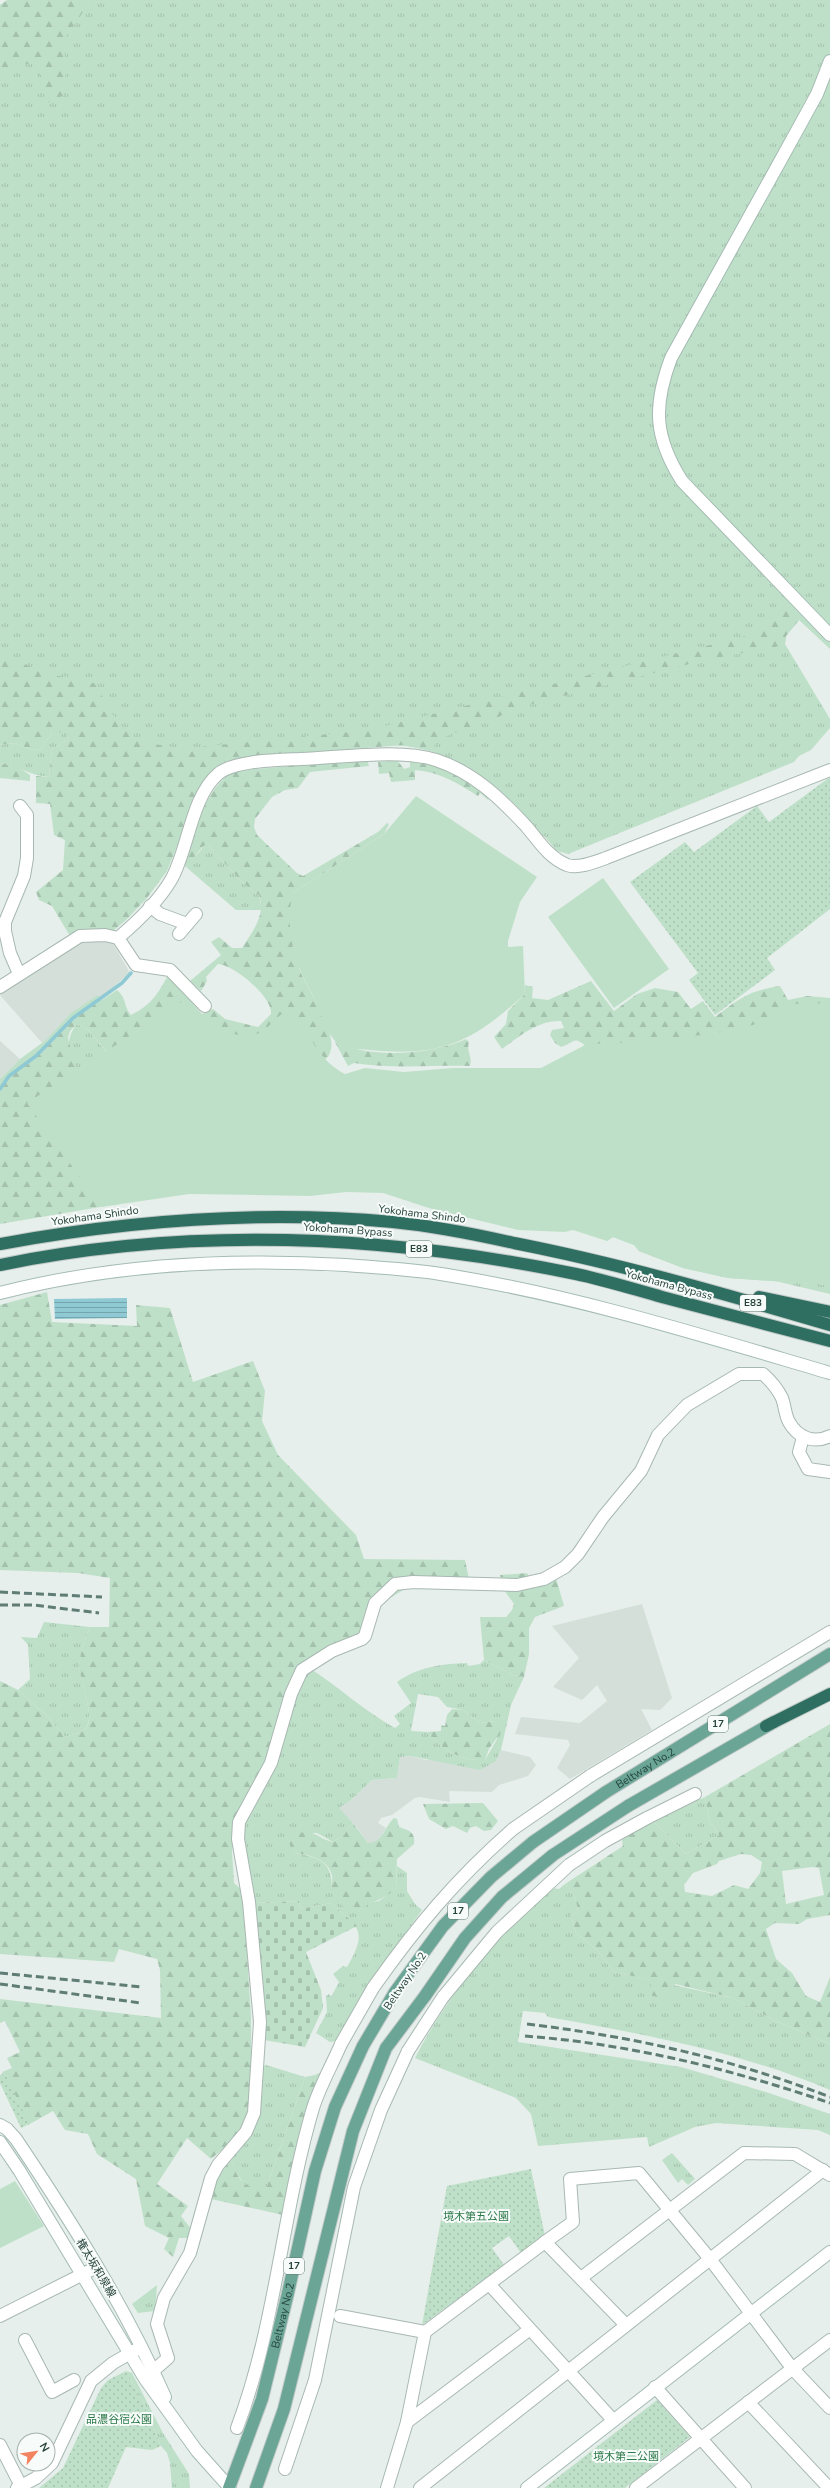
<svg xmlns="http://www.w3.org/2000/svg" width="830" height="2488" font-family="'Nunito Sans','Noto Sans JP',sans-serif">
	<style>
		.built { fill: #d4dfda }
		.grass { fill: url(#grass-tufts); fill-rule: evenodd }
		.forest { fill: url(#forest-firs); fill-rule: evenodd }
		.cemetery { fill: url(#cemetery-stones) }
		.park { fill: url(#park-dots) }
		.pitch { fill: #bfe0c8 }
		.water { fill: url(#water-rules) }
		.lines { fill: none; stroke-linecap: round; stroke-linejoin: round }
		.stream { stroke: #8ec9d4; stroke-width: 3.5 }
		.street-casing { stroke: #a8b8b2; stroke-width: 14 }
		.secondary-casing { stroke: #a4bbb3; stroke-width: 14 }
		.primary-casing { stroke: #c2cac8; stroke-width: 14 }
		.highway-casing { stroke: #c2cac8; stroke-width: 14 }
		.street { stroke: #fff; stroke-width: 12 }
		.secondary { stroke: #fff; stroke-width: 12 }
		.primary { stroke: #6aa596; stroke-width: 12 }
		.highway { stroke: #2f6f62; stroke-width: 12 }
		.rail { stroke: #5f7d75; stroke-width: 3; stroke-dasharray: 8 4; stroke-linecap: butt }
		.street-bridge-casing { stroke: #a8b8b2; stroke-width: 14; stroke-linecap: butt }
		.primary-bridge-casing { stroke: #c2cac8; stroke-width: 14; stroke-linecap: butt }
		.street-bridge { stroke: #fff; stroke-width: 12 }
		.primary-bridge { stroke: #6aa596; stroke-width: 12 }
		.labels { text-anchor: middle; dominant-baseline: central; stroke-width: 4; stroke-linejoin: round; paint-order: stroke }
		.shield { fill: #f7fbf9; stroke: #637a73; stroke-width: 1 }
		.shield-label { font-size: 10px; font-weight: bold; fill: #24423a }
		.street-label { font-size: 11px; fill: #24423a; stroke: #f7fbf9 }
		.park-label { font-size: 11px; fill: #2d7a4b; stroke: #f7fbf9 }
	</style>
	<defs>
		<pattern id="grass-tufts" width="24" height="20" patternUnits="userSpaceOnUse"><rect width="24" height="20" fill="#bfe0c8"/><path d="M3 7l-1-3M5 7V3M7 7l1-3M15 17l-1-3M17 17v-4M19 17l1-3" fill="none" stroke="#a4c1ad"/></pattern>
		<pattern id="forest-firs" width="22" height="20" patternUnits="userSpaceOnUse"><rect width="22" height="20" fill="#bfe0c8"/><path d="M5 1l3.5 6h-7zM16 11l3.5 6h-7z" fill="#a4c1ad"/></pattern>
		<pattern id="cemetery-stones" width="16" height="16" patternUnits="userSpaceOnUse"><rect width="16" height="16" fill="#bfe0c8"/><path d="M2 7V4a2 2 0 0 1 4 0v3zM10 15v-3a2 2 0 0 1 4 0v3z" fill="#a4c1ad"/></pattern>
		<pattern id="park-dots" width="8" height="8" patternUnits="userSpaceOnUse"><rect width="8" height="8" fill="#bfe0c8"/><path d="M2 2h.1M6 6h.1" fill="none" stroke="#a4c1ad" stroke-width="1.8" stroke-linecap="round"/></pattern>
		<pattern id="water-rules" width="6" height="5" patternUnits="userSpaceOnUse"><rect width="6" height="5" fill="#8ec9d4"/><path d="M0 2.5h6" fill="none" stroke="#74a5ad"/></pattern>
	</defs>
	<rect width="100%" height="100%" fill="#e6efeb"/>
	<g class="built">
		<polygon points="92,939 112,942 130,973 44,1045 0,995 0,992 74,942"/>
		<polygon points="0,1041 20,1059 0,1079"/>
		<polygon points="642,1604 672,1698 660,1710 641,1709 652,1730 570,1779 557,1768 570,1745 568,1740 515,1734 521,1717 580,1723 607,1701 597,1685 582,1700 553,1687 579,1658 552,1626"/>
		<polygon points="501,1750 530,1757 536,1765 528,1776 499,1785 492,1792 449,1791 450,1802 419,1797 415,1798 392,1815 381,1818 378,1823 386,1828 379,1840 373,1843 368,1843 356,1826 338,1808 351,1800 372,1780 397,1778 400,1757 410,1756 426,1760 496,1761"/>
	</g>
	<g class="grass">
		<path d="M 80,0 L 830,0 L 830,649 L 799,620 L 786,636 L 785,644 L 830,719 L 830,728 L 811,750 L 799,756 L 794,762 L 568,854 L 557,851 L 544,836 L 542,837 C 509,791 461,752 405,746 C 383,743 349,749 326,751 C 303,752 266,752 245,759 C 234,762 224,767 214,772 L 65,719 L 0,705 L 0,60 Z"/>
		<path d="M 59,731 L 68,733 L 67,740 L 52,749 L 49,777 C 28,775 20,766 0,763 L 0,745 L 15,743 L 35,751 L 42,748 L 52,732 Z"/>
		<polygon points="205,845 208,845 242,882 259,895 262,910 236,910 186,867"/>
		<path d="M 77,1024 L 87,1029 L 111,1057 L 73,1082 C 70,1061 63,1040 77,1024 Z"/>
		<polygon points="775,1281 830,1285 830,1294"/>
		<path d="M 44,1622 L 90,1627 C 84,1641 78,1656 80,1672 C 82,1685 96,1719 85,1729 C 81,1733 70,1735 65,1737 L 46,1715 L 18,1690 L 30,1679 L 28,1645 L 21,1637 L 37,1638 Z"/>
		<path d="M 484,1660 L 513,1675 L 524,1677 L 511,1705 L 501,1750 L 496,1761 L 480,1770 L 410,1756 L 400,1757 L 397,1778 L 372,1780 L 351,1800 L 339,1808 L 353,1823 L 349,1826 L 344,1835 L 333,1842 L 317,1833 L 296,1833 L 290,1842 L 295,1853 C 320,1858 332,1861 332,1889 L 358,1912 L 367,1903 L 379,1901 L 396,1888 L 397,1866 L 407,1873 L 407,1891 L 415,1904 L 422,1910 L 380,1969 L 337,2041 L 330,2042 L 316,2033 L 327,2012 L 326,1996 L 329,1994 L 331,1997 L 339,1982 L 333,1974 L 343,1966 L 347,1967 C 368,1930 360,1929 331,1903 L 300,1909 L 299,1901 L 251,1903 L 241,1828 L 293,1695 L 308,1667 C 339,1687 364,1711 395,1728 L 400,1724 L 394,1716 L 411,1703 L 397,1682 C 418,1667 441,1664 467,1663 L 468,1666 L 480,1664 ZM 418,1694 L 438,1697 L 447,1707 L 463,1710 L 480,1723 L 495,1721 L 497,1739 L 485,1760 C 460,1761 443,1750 427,1732 L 411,1731 Z"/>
		<polygon points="705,1797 709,1820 719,1835 686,1854 652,1820 684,1802 688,1805"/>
		<path d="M 565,1884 C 574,1893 577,1900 578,1913 L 571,1915 L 576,1933 L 598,1951 L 614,1972 L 733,1998 L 778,2022 L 830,2044 L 830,2090 C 740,2052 644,2034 548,2017 L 545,2013 L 523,2011 L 518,2042 L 681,2067 L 766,2092 L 830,2114 L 830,2135 L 818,2130 L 716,2123 L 695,2127 L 649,2147 L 647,2137 L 538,2146 L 531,2114 L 516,2098 L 415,2058 C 449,1992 495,1940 547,1887 L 559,1889 Z"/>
		<polygon points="266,2065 305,2077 266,2189 253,2189 244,2184 235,2171 230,2156 262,2066"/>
		<polygon points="672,2153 695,2179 688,2185 682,2179 678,2183 662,2160"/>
		<polygon points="157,2285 155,2311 138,2313 132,2304"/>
		<polygon points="126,2371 132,2373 163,2433 189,2474 190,2488 172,2488 170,2463 167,2453 161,2446 143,2402"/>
	</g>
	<g class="forest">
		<polygon points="7,0 95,0 87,6 64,40 66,91 55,103 47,102 38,69 31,63 17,66 0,86 0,5"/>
		<polygon points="783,608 799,620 786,636 785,645 705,660 532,704 436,740 433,751 403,745 300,753 246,758 228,763 191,812 167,871 147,898 126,920 114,930 78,930 70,936 52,906 39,900 36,892 63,870 65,840 54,835 50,804 36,803 36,776 49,777 52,749 67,740 68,733 52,732 42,748 35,751 15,743 0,745 0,656 58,676 78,678 96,684 109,710 133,740 171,747 200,747 369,730 746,636 766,627"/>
		<path d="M 410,758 L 446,767 L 492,795 L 488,800 L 480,793 L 478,796 C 457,783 440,772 415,770 L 415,780 L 391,782 L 389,773 L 379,774 L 378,762 L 397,760 L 404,769 L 410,767 Z"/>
		<path d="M 367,759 L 369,766 L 310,772 L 298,788 L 285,790 L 272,797 L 255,819 L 254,827 L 257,835 L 297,873 L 303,876 L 378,832 L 387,823 L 389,824 L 384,834 L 293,893 C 295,916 294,943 299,967 C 304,988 350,1044 323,1061 L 115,1061 L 87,1029 L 77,1024 L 70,1031 L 68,1038 L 75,1066 L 73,1082 L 159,1197 L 0,1224 L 0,1079 L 20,1059 L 46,1040 L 71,1013 L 98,995 L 102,1000 L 117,990 C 128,1000 123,1006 131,1015 C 151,1005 158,994 168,975 L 202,1014 L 213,1009 L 225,1019 L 258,1027 L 271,1014 C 273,997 234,965 218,964 L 206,977 L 207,981 L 201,991 L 190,981 L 221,955 L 211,942 L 219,937 L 232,948 L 242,948 C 253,931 266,915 259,895 L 242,882 L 208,845 L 205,845 C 197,851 194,860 186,867 L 182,864 C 194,834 205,787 234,771 Z"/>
		<polygon points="0,763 18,767 30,775 30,781 0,778"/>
		<path d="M 591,981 L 614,1011 L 637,994 L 655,988 L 678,992 L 691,1009 L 703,1001 L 715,1017 C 740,998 748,991 780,986 L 788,1000 L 807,996 L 830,998 L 830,1285 L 728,1278 L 683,1268 L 639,1251 L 634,1245 L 613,1237 L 607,1241 L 590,1049 C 572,1035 578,1041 561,1047 L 555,1043 L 550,1035 L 552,1030 L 564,1028 L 561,1021 C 538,1020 520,1036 502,1049 L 494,1037 L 506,1024 L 508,1011 L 525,994 L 525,985 L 533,987 L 532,998 L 548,1000 Z"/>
		<path d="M 466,1039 L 469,1042 C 466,1052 473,1057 470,1066 C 432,1065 392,1069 354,1063 L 348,1066 L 335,1042 C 371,1059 430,1055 466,1039 Z"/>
		<path d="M 47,1292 L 52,1322 L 137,1326 L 136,1305 L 170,1308 L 193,1382 L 253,1361 L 265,1391 L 262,1421 L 278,1455 L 356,1535 L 364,1559 L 465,1560 L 471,1589 L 410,1586 L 378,1605 L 363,1632 L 299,1669 L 270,1757 L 237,1821 L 232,1851 L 234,1883 L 243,1891 L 251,2017 L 251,2086 L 248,2121 L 231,2142 L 211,2159 L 187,2138 L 157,2184 L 188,2206 L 181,2216 L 192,2230 L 191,2238 L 179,2238 L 173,2257 L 164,2249 L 169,2238 L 145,2226 L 136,2179 L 97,2154 L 88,2134 L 65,2130 L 53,2111 L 28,2125 L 2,2072 L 12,2068 L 7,2058 L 20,2052 L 5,2021 L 0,2023 L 0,1999 L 161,2018 L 160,1970 L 157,1959 L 119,1949 L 114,1962 L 0,1954 L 0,1681 L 18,1690 L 46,1715 L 65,1737 C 70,1735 81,1733 85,1729 C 96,1719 82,1685 80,1672 C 78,1656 84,1641 90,1627 L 109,1627 L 110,1578 L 78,1573 L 0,1570 L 0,1305 Z"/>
		<polygon points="527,1573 534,1588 556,1578 564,1606 535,1617 529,1628 529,1654 524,1677 513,1675 484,1660 480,1617 506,1617 512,1610 514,1604 504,1590 500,1575"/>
		<path d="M 452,1709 L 463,1710 L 480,1723 L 495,1721 L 500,1724 L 501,1732 L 489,1749 L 485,1760 C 460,1761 443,1750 427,1732 L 441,1731 L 441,1725 L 445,1726 L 447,1715 Z"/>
		<path d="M 830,1724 L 830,1915 L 807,1919 L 799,1924 L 775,1923 L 766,1929 L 776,1959 L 792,1973 L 806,1996 L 820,2002 L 830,1977 L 830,2044 L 778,2022 L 733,1998 L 675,1984 L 670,1999 L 652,1996 L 650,1980 L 614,1972 L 598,1951 L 576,1933 L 571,1915 L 578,1913 C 577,1900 574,1893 565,1884 L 623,1846 L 622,1840 L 652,1820 L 686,1854 L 719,1835 L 709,1820 L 705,1797 ZM 741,1854 L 751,1855 L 762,1862 L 760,1873 L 748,1889 L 734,1885 L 712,1896 L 685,1892 L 684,1885 L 693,1873 L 717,1864 L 719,1861 ZM 812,1867 L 819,1868 L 824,1895 L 786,1904 L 782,1871 Z"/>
		<polygon points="483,1803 498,1821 491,1830 484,1831 476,1826 470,1828 467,1833 453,1826 446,1829 429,1819 423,1804"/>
		<path d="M 394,1818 L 397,1819 L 399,1827 C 409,1830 416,1833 414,1844 L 397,1859 L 396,1888 C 384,1901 370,1900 358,1912 L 350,1912 C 345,1908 338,1903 334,1897 C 330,1890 333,1883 332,1876 C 329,1859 309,1855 295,1853 L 289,1842 L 296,1833 C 319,1830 315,1838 333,1842 L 344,1835 L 349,1826 L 353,1823 L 368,1843 C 383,1843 384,1827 394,1818 Z"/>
		<path d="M 328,2069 L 283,2215 L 211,2199 L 218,2175 L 230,2156 C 237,2178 242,2189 266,2189 L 305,2077 L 315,2075 Z"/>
	</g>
	<polygon class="cemetery" points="299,1901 300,1909 331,1903 357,1926 306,1952 321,1990 323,2008 305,2047 264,2040 254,1903"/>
	<g class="park">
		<polygon points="830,777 830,909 767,958 775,970 715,1015 689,980 698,973 630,882 685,842 694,852 757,806 769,822"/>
		<polygon points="5,2073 29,2124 21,2128 0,2083 0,2075"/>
		<polygon points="531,2169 545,2236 521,2253 509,2236 492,2248 504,2265 422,2325 447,2186"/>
		<polygon points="126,2371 143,2402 161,2446 152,2450 126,2447 108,2488 39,2488 63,2468 101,2388 108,2380"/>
		<polygon points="657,2400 690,2437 625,2488 544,2488"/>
	</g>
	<g class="pitch">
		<path d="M 416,796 L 537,877 L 520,902 L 508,941 L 508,947 L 523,946 L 525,994 C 471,1043 442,1057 369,1050 C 359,1049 342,1050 335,1041 C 326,1031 318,1005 311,992 C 294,964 284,925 293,893 L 384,834 Z"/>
		<polygon points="603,878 669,969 614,1008 548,917"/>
		<path d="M 186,999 C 202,1018 232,1044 259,1033 C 272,1029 278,1007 295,1013 C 311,1036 318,1060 345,1074 L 365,1068 L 404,1072 L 453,1068 L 541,1068 L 587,1044 L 620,1043 L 712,1034 L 753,1025 L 791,1004 L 830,1003 L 830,1285 L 728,1278 L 683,1268 L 639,1251 L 634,1245 L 613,1237 L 607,1241 L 573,1230 L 565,1232 L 518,1230 L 432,1209 L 383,1193 L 346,1192 L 310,1196 L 189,1194 L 101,1207 L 27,1103 Z"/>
		<polygon points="15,2181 44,2226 0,2248 0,2189"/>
	</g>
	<polygon class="water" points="127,1298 127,1318 55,1319 54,1299"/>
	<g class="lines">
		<polyline class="stream" points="0,1089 9,1076 36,1056 73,1018 122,983 131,973"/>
		<defs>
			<g id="street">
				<polyline points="150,906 160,914 187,924"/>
				<polyline points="179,934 196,914"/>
				<path d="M 118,938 C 137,922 158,902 171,880 C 188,851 191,797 218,774 C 234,760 280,760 301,759 C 340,758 399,748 436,760 C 473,772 500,798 526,826 C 538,840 548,857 567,865 C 578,869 595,862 606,858 L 830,770"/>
				<polyline points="19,974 10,953 5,931 5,922 24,876 27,858 27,815 20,806"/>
				<polyline points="0,987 80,936 105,935 118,938 136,965 170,970 205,1006"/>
				<polyline points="803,1437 799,1452 808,1469 830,1472"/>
				<polyline points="590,1776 830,1632"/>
				<polyline points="647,1818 695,1794"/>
				<path d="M 373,1988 C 416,1927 456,1879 513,1829"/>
				<polyline points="443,1997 497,1932 569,1865"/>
				<polyline points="545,2242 573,2222 570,2179 639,2173 710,2259 792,2368 830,2408"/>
				<polyline points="581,2278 744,2153 795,2154 830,2175"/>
				<polyline points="489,2284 613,2420"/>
				<polyline points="0,2316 97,2267"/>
				<polyline points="340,2316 425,2332 545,2242 626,2325"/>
				<polyline points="25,2340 52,2392 74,2380"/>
				<path d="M 153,2371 L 168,2358 L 157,2324 L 164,2298 L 190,2253 L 211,2178 L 218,2165 L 246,2132 L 254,2113 L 260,2022 L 249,1902 L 238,1839 L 239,1822 L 271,1763 L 291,1694 L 302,1670 L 332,1651 L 362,1639 L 365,1636 L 375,1603 L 395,1584 L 413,1582 L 517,1585 L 544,1579 L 565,1567 L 578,1554 L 603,1517 L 641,1471 L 658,1435 L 687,1405 L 739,1374 L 763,1374 C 771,1381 777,1388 782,1398 C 785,1406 785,1415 789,1422 C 798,1438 814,1444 830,1436"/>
				<polyline points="655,2387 745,2488"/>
				<polyline points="748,2402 829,2488"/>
				<polyline points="407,2422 529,2330"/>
				<path d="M 237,2428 C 276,2325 282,2213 313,2108 C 320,2086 332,2065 341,2044"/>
				<polyline points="0,2445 21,2486"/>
				<polyline points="285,2469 315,2380 354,2187 381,2110 408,2051"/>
				<polyline points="17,2488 36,2478 52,2463 91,2381 113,2363 141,2347"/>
				<polyline points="387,2488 407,2422 425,2332"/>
				<polyline points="420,2488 823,2170"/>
				<polyline points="636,2488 830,2340"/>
			</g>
			<g id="secondary">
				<path d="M 830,61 L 817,94 L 794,136 L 671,358 C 653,406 654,437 682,481 L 830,635"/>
				<path d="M 0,1293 C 113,1264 229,1258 346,1265 C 380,1268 414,1269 447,1275 C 577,1296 704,1336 830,1373"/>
				<path d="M 0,2125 L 7,2129 L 16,2139 C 71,2221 125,2306 165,2397"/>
				<polyline points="0,2142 19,2170 145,2379 197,2451 230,2488"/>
				<polyline points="527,2488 830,2252"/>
			</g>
			<g id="primary">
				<path id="s1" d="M 606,1792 L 830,1654"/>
				<polyline points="628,1806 774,1722"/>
				<polyline points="395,1992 443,1926 491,1877 533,1842"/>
				<polyline points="425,1996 465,1938 502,1897 553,1855"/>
				<path id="s2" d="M 229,2488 L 262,2399 L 288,2293 L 315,2171 L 335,2107 L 363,2046"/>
				<polyline points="256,2488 284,2409 353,2131 386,2048"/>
			</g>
			<g id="highway">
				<path d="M 0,1244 C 130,1220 260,1210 393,1222 C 433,1226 474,1234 514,1243 C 621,1264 725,1294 830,1325"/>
				<path d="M 0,1265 C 191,1226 386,1235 576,1274 C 605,1280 633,1289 662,1297 C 718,1312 774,1326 830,1341"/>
				<polyline points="759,1297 830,1312"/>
				<polyline points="766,1726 830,1694"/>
			</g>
		</defs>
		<use href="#street" class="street-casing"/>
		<use href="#secondary" class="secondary-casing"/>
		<use href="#primary" class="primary-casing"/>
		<use href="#highway" class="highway-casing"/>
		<use href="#street" class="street"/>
		<use href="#secondary" class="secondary"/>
		<use href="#primary" class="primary"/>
		<use href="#highway" class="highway"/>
		<g class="rail">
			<polyline points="0,1592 102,1597"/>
			<polyline points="0,1605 34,1605 99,1613"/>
			<polyline points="0,1973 142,1987"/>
			<polyline points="0,1984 141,2003"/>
			<path d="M 527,2024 C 635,2037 729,2058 830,2097"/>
			<path d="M 525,2036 C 630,2044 731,2069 830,2103"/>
		</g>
		<defs>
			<g id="street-bridge">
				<polyline points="513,1829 590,1776"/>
				<polyline points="569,1865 605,1841 647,1818"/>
				<polyline points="341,2044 373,1988"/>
				<polyline points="408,2051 443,1997"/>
			</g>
			<g id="primary-bridge">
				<polyline points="533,1842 606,1792"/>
				<polyline points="553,1855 628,1806"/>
				<polyline points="363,2046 395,1992"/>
				<polyline points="386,2048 425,1996"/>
			</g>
		</defs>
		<use href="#street-bridge" class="street-bridge-casing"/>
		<use href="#primary-bridge" class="primary-bridge-casing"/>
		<use href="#street-bridge" class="street-bridge"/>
		<use href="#primary-bridge" class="primary-bridge"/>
	</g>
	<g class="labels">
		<g class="shield">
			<rect x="406" y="1241" width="26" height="16" rx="3"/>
			<rect x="740" y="1295" width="26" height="16" rx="3"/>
			<rect x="708" y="1716" width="20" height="16" rx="3"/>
			<rect x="448" y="1903" width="20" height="16" rx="3"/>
			<rect x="284" y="2258" width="20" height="16" rx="3"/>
		</g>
		<g class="shield-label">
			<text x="419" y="1249">E83</text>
			<text x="753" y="1303">E83</text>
			<text x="718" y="1724">17</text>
			<text x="458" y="1911">17</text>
			<text x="294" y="2266">17</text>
		</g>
		<g class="street-label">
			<text transform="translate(422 1214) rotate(7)">Yokohama Shindo</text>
			<text transform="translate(95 1216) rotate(-8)">Yokohama Shindo</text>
			<text transform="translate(348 1230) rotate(4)">Yokohama Bypass</text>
			<text transform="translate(669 1285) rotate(15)">Yokohama Bypass</text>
			<text stroke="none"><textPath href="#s1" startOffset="46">Beltway No.2</textPath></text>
			<text transform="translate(405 1981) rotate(-56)">Beltway No.2</text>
			<text transform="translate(96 2268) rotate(59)">権太坂和泉線</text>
			<text stroke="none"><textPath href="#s2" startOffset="181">Beltway No.2</textPath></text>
		</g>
		<g class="park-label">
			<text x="476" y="2216">境木第五公園</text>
			<text x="119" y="2419">品濃谷宿公園</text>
			<text x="626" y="2456">境木第二公園</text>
		</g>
	</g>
	<g transform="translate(36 2452) rotate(60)"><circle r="19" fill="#f7fbf9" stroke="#a3b1ad"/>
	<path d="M0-3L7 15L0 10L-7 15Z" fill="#f4845f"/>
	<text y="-6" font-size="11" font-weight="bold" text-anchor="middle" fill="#24423a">N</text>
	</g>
</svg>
